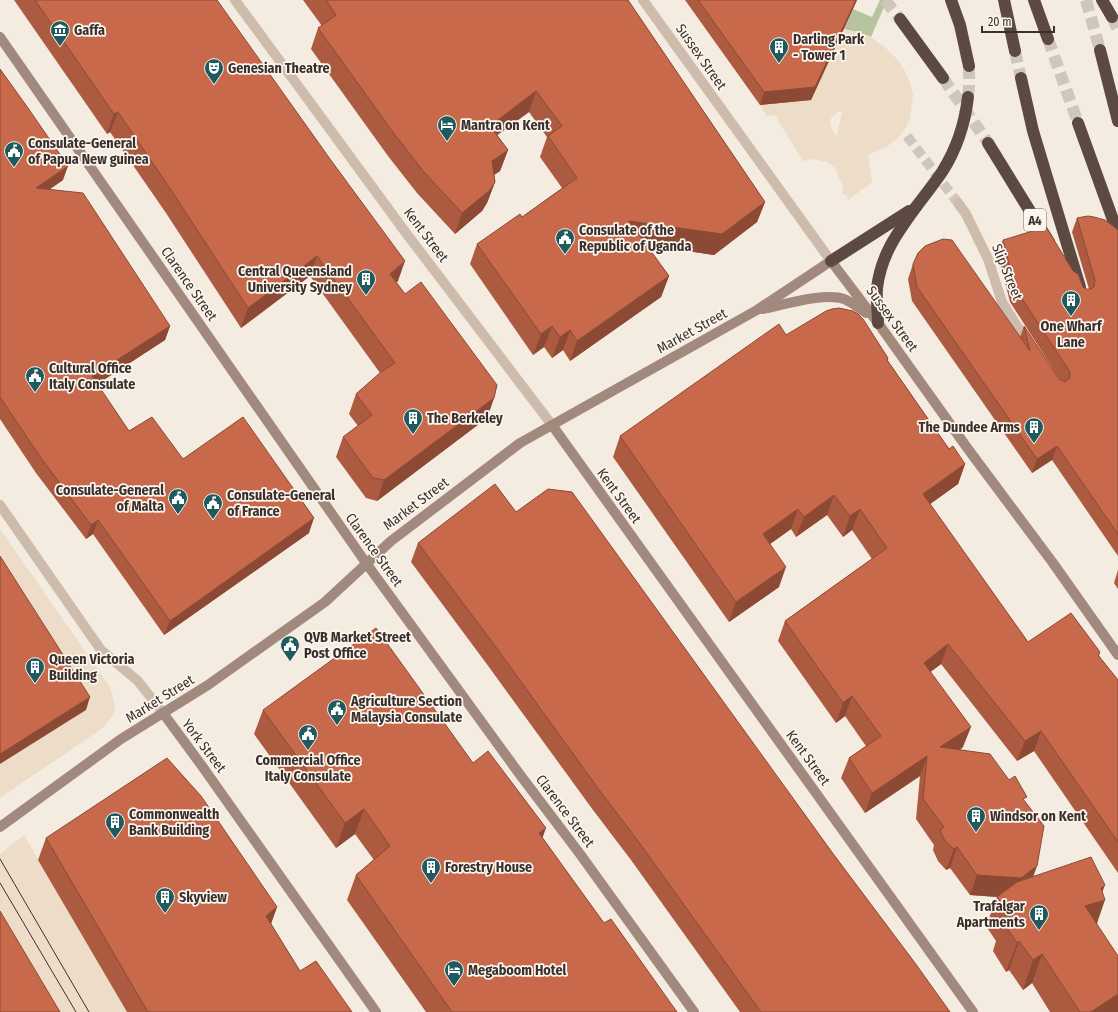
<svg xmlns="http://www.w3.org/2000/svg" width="1118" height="1012" font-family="'Fira Sans Condensed',sans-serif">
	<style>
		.green { fill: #b8c4a0 }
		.plaza { fill: #ecdcc8; fill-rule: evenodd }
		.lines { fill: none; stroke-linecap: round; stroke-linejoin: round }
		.street-tunnel { stroke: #cfc6bd; stroke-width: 10; stroke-dasharray: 10 5; stroke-linecap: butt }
		.highway-tunnel { stroke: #cfc6bd; stroke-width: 12; stroke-dasharray: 12 6; stroke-linecap: butt }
		.street { stroke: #cdbbac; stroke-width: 10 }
		.secondary { stroke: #a18a7d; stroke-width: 10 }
		.highway { stroke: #5c4a42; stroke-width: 12 }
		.tram { stroke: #3b302b; stroke-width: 1 }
		.highway-bridge { stroke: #5c4a42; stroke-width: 12 }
		.wall { fill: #ac5a40 }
		.shaded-wall { fill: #8c4a34 }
		.building { fill: #c8694b; stroke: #8c4a34 }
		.labels { text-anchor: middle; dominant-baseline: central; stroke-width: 3.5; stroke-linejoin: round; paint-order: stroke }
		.shield { fill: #fbf5ee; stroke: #756b66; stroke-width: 1 }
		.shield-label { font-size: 13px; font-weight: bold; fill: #3b302b }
		.poi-label { font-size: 14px; font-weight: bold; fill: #3b302b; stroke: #fbf5ee; text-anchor: start }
		.street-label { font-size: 14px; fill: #3b302b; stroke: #fbf5ee }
	</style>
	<rect width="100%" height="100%" fill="#f4ebe1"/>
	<polygon class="green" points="880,0 887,0 871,37 858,32 843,29 853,9 872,17"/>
	<g class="plaza">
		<path d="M 843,29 L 858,32 L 871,37 L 888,50 L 897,59 L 905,71 L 910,83 L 913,94 L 910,119 L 904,131 L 899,137 L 889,145 L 868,155 L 872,182 L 848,200 L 847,196 L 842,193 L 843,190 L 841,182 L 835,168 L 827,162 L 813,159 L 803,161 L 775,115 L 767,116 L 760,105 L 811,100 ZM 839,111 L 842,112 L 837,135 L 834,134 L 830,123 L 831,118 Z"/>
		<polygon points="0,529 110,687 115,706 114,713 104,727 0,798 0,764 86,710 0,575"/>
		<polygon points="24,835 127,1012 38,1012 0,949 0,854"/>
	</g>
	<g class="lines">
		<polyline class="street-tunnel" points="907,136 958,203"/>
		<g class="highway-tunnel">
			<polyline points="885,0 900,19"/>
			<polyline points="1086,0 1100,50"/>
			<polyline points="1112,17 1118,29"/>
			<polyline points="1048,39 1078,123"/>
			<polyline points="1015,51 1021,78"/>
			<polyline points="943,78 975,124 988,143"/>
			<polyline points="968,97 969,87 969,66"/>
		</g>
		<g class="street">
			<polyline points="235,0 406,233 552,425"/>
			<polyline points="643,0 831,261"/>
			<polyline points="958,203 966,214 988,259 1002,302 1029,345"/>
			<polyline points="0,505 101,650 138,681 163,713"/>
		</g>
		<g class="secondary">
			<polyline points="0,37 366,563 521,776 580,854 694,1012"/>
			<path d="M 763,309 C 783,305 825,292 844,299 C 852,302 859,308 866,313"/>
			<polyline points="552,425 973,1012"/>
			<polyline points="163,713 202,766 376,1012"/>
			<polyline points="0,827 121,739 208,685 325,602 391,541 520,443 757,310 831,261 878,323 968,449 1053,563 1118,655"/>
		</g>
		<g class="highway">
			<polyline points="951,0 960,25 969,66"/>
			<polyline points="1004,0 1015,51"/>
			<polyline points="1034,0 1048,39"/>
			<polyline points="1102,0 1112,17"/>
			<polyline points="900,19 943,78"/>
			<polyline points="1100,50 1118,121"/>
			<polyline points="1021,78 1033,131 1080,287"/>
			<polyline points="1078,123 1117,231"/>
			<polyline points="988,143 1049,242"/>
			<polyline points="831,261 909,211"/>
			<path d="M 878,323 C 878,312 876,299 877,288 C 881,255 897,233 916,207"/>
		</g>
		<g class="tram">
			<polyline points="0,859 89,1012"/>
			<polyline points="0,883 76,1012"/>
		</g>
		<path class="highway-bridge" d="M 916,207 C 924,196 934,184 942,172 C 956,150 965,123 968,97"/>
	</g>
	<g class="wall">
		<polygon points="14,0 217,0 398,281 396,282 405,294 494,398 487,418 377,501 366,498 336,457 343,437 358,426 349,414 356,394 380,373 310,276 241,328 166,213 110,132 107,134"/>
		<polygon points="303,0 628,0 765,202 757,222 714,255 646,245 669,276 661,297 570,361 563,350 552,358 544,347 533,355 470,264 477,244 522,217 562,188 540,157 547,137 529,112 497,135 508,150 500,171 494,175 495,182 487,203 482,211 455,234 417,193 388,156 311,49 318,28 322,26"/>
		<polygon points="685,0 857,0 811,100 760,105"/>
		<polygon points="0,69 63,180 50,189 170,326 165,340 97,384 129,431 183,459 309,533 164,635 93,534 86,539 36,473 0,419"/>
		<polygon points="1077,218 1118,230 1118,556 1052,460 1032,473 912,301 908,279 913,264 1020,337 1024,326 1059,379 1060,380 1010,302 998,254 1003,240 1086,289 1089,289 1072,232"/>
		<polygon points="786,335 888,358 888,361 949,449 965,464 958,484 930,504 1028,642 1100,652 1099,656 1118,680 1118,873 1034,751 1017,761 941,664 930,672 963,747 960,750 1025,802 1033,877 1103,893 1097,924 1118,1012 1050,1012 1032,983 1023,990 1009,970 1006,972 993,951 996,941 986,926 997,897 970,895 950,868 946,870 938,861 933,850 934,845 916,819 920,776 865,813 841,778 849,758 866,746 845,716 836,723 778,641 785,621 872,559 852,530 843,537 827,515 796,537 791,529 770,544 779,587 729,622 613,457 620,436"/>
		<polygon points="516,512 834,855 950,1012 740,1012 631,860 593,810 486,663 411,562 418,543"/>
		<polygon points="1118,570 1118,589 1114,583"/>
		<polygon points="263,710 473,763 542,838 604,923 677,1012 426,1012 347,900 356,875 374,860 355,834 336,848 254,734"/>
		<polygon points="46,838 277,907 271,924 300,971 352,1012 127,1012 38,860"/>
	</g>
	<g class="shaded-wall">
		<polygon points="856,0 857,0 811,100 760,105 764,92"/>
		<polygon points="536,91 529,112 482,146 490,126"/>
		<polygon points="118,112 110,132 107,134 114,114"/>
		<polygon points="508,150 500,171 485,181 492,161"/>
		<polygon points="68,166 63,180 31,202 36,188"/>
		<polygon points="495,182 487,203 482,211 455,234 462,213"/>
		<polygon points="765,202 757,222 714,255 622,241 629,221"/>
		<polygon points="317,256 310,276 241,328 248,308"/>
		<polygon points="405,261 398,281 382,294 390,274"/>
		<polygon points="669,276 661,297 570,361 577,341"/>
		<polygon points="170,326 165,340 87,391 92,376"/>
		<polygon points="552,326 544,347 533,355 541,334"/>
		<polygon points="570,330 563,350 552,358 560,337"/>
		<polygon points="494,398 487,418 377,501 384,480"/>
		<polygon points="1057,446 1052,460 1032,473 1037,459"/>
		<polygon points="965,464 958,484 915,515 923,494"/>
		<polygon points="834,495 827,515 796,537 804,517"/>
		<polygon points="798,509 791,529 756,554 763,534"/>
		<polygon points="860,509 852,530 843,537 850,516"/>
		<polygon points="314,518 309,533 164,635 170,621"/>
		<polygon points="98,520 93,534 86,539 91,525"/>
		<polygon points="786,567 779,587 729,622 736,602"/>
		<polygon points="948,644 941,664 916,683 924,663"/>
		<polygon points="852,696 845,716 836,723 843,703"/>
		<polygon points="90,697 86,710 0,764 0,754"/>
		<polygon points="971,727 963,747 933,768 940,747"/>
		<polygon points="1041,731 1034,751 1017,761 1025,741"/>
		<polygon points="927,756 920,776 865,813 872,793"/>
		<polygon points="364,809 355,834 336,848 345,823"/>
		<polygon points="546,828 537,853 539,833"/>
		<polygon points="957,847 950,868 946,870 954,849"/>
		<polygon points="1037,866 1030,886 1014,898 970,895 977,875"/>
		<polygon points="1105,885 1099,901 1105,900 1095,929 1085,906 1101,888"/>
		<polygon points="277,907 269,929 266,916"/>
		<polygon points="1019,941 1009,970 1006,972 1017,943"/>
		<polygon points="1042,954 1032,983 1023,990 1033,960"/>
		<polygon points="1118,994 1118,1012 1091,1012"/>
	</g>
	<g class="building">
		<polygon points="35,0 217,0 259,59 330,159 405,261 390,274 405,294 421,282 497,385 494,398 384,480 373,478 343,437 372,415 356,394 381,372 395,363 317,256 248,308 173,193 118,112 114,114"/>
		<polygon points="326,0 628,0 765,202 722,234 629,221 669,276 577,341 570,330 560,337 552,326 541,334 477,244 520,214 522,217 577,178 548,136 562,126 536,91 490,126 508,150 492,161 495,182 490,190 462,213 424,172 395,135 318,28 336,15"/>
		<polygon points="698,0 856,0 815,87 764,92"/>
		<polygon points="0,69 28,108 68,166 36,188 83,193 170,326 92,376 129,431 152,417 183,459 243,417 314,518 170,621 98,520 91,525 41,458 0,397"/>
		<polygon points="1088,216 1094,217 1105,220 1118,230 1118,534 1057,446 1037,459 917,287 913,264 918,253 925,246 943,239 952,240 1030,351 1024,326 1059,379 1065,382 1070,378 1070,372 1015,288 1003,240 1046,227 1073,271 1078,274 1083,287 1086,289 1090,289 1094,287 1095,280 1077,218"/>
		<polygon points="839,308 853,311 858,314 863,319 888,358 887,360 949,449 953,446 965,464 923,494 1028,642 1071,613 1100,652 1098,655 1118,680 1118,842 1041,731 1025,741 948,644 924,663 971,727 940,747 990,754 1009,780 1015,776 1027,797 1023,799 1044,826 1037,866 1021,878 977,875 957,847 954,849 945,841 940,830 944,827 923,799 927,756 872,793 849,758 881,736 852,696 843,703 785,621 887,548 860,509 850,516 834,495 804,517 798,509 763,534 786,567 736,602 620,436 779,324 786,335 826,311 832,309"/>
		<polygon points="495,484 516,512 548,489 572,492 834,855 915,963 950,1012 761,1012 638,841 600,791 493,643 418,543"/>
		<polygon points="0,556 90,697 0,754"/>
		<polygon points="376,628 473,763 488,751 546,828 539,833 604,923 611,919 677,1012 452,1012 356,875 390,846 364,809 345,823 263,710"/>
		<polygon points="167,758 201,796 277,907 266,916 300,971 316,961 352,1012 148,1012 46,838"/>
		<polygon points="1091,857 1105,885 1101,888 1105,900 1085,906 1118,956 1118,994 1091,1012 1080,1012 1042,954 1033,960 1019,941 1017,943 1003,922 1011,918 997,897 1017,882"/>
		<polygon points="0,911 60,1012 0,1012"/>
	</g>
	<defs>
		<symbol id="museum-pin" viewBox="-11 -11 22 30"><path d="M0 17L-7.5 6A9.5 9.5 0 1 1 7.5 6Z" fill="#1f5a5e" stroke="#fbf5ee"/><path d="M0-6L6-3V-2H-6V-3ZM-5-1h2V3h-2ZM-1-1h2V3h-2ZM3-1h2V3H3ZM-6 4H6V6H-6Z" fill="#fff"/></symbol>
		<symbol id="building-pin" viewBox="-11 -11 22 30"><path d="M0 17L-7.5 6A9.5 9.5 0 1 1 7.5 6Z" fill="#1f5a5e" stroke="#fbf5ee"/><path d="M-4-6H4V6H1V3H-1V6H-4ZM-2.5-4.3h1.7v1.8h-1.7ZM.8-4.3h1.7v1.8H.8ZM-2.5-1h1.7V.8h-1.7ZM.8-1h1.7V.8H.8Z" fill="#fff"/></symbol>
		<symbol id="theatre-pin" viewBox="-11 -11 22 30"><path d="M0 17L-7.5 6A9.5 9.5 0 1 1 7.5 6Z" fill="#1f5a5e" stroke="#fbf5ee"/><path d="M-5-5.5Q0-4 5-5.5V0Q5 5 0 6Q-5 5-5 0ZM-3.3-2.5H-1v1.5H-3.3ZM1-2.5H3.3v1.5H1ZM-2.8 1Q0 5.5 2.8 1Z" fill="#fff"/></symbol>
		<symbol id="hotel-pin" viewBox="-11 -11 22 30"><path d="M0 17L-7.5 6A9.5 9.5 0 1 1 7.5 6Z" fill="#1f5a5e" stroke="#fbf5ee"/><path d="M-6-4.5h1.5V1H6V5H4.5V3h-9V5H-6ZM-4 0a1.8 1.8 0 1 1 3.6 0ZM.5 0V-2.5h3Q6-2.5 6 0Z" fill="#fff"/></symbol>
		<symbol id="civic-pin" viewBox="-11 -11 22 30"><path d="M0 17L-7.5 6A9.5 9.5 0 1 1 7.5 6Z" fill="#1f5a5e" stroke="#fbf5ee"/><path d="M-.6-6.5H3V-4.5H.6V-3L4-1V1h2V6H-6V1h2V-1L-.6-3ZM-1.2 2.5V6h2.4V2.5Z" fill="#fff"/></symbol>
	</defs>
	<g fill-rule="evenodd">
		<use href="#museum-pin" x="49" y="19" width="22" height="30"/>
		<use href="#building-pin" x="768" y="36" width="22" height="30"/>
		<use href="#theatre-pin" x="203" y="57" width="22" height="30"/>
		<use href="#hotel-pin" x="436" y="114" width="22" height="30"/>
		<use href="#civic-pin" x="3" y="140" width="22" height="30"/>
		<use href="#civic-pin" x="554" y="227" width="22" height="30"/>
		<use href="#building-pin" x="355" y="268" width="22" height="30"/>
		<use href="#building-pin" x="1060" y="289" width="22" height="30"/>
		<use href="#civic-pin" x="24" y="365" width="22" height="30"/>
		<use href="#building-pin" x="402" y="407" width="22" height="30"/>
		<use href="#building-pin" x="1023" y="416" width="22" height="30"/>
		<use href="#civic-pin" x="167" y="487" width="22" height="30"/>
		<use href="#civic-pin" x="202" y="492" width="22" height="30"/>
		<use href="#civic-pin" x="279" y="634" width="22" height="30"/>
		<use href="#building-pin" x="24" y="656" width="22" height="30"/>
		<use href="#civic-pin" x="326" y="698" width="22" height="30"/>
		<use href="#civic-pin" x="297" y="723" width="22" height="30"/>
		<use href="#building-pin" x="965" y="805" width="22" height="30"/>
		<use href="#building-pin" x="104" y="811" width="22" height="30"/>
		<use href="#building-pin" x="420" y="856" width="22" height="30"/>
		<use href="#building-pin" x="154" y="886" width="22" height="30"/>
		<use href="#building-pin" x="1028" y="903" width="22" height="30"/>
		<use href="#hotel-pin" x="443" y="959" width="22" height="30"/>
	</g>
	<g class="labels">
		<rect class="shield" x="1024" y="209" width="22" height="22" rx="3"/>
		<g class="shield-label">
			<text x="1035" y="220">A4</text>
		</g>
		<g class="poi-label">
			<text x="74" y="30">Gaffa</text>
			<text x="793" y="39">Darling Park<tspan x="793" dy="16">- Tower 1</tspan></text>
			<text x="228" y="68">Genesian Theatre</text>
			<text x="461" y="125">Mantra on Kent</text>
			<text x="28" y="143">Consulate-General<tspan x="28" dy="16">of Papua New guinea</tspan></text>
			<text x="579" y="230">Consulate of the<tspan x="579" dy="16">Republic of Uganda</tspan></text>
			<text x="352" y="271" text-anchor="end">Central Queensland<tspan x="352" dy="16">University Sydney</tspan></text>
			<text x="1071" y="326" text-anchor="middle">One Wharf<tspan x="1071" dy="16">Lane</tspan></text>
			<text x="49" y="368">Cultural Office<tspan x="49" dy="16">Italy Consulate</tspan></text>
			<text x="427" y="418">The Berkeley</text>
			<text x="1020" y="427" text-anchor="end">The Dundee Arms</text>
			<text x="164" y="490" text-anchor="end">Consulate-General<tspan x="164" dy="16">of Malta</tspan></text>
			<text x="227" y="495">Consulate-General<tspan x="227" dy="16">of France</tspan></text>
			<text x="304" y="637">QVB Market Street<tspan x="304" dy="16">Post Office</tspan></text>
			<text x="49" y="659">Queen Victoria<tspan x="49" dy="16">Building</tspan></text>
			<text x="351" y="701">Agriculture Section<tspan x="351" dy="16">Malaysia Consulate</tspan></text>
			<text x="308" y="760" text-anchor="middle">Commercial Office<tspan x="308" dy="16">Italy Consulate</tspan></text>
			<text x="129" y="814">Commonwealth<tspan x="129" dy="16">Bank Building</tspan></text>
			<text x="990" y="816">Windsor on Kent</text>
			<text x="445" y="867">Forestry House</text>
			<text x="179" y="897">Skyview</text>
			<text x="1025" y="906" text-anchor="end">Trafalgar<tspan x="1025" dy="16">Apartments</tspan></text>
			<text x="468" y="970">Megaboom Hotel</text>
		</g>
		<g class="street-label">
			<text transform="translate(701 57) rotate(55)">Sussex Street</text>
			<text transform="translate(426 235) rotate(53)">Kent Street</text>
			<text transform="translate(1007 272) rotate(68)">Slip Street</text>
			<text transform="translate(189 284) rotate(55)">Clarence Street</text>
			<text transform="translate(892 319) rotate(54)">Sussex Street</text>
			<text transform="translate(692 331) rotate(-29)">Market Street</text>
			<text transform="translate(619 496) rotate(54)">Kent Street</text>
			<text transform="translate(416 504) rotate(-37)">Market Street</text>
			<text transform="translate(374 550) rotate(54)">Clarence Street</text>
			<text transform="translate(160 699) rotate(-32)">Market Street</text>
			<text transform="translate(204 746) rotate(53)">York Street</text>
			<text transform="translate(808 758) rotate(54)">Kent Street</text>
			<text transform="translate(565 811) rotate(53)">Clarence Street</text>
		</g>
	</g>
	<path d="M982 26v6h72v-6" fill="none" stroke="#3b302b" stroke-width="2"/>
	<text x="988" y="26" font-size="12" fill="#3b302b" stroke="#fbf5ee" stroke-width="3" paint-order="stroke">20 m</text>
</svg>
